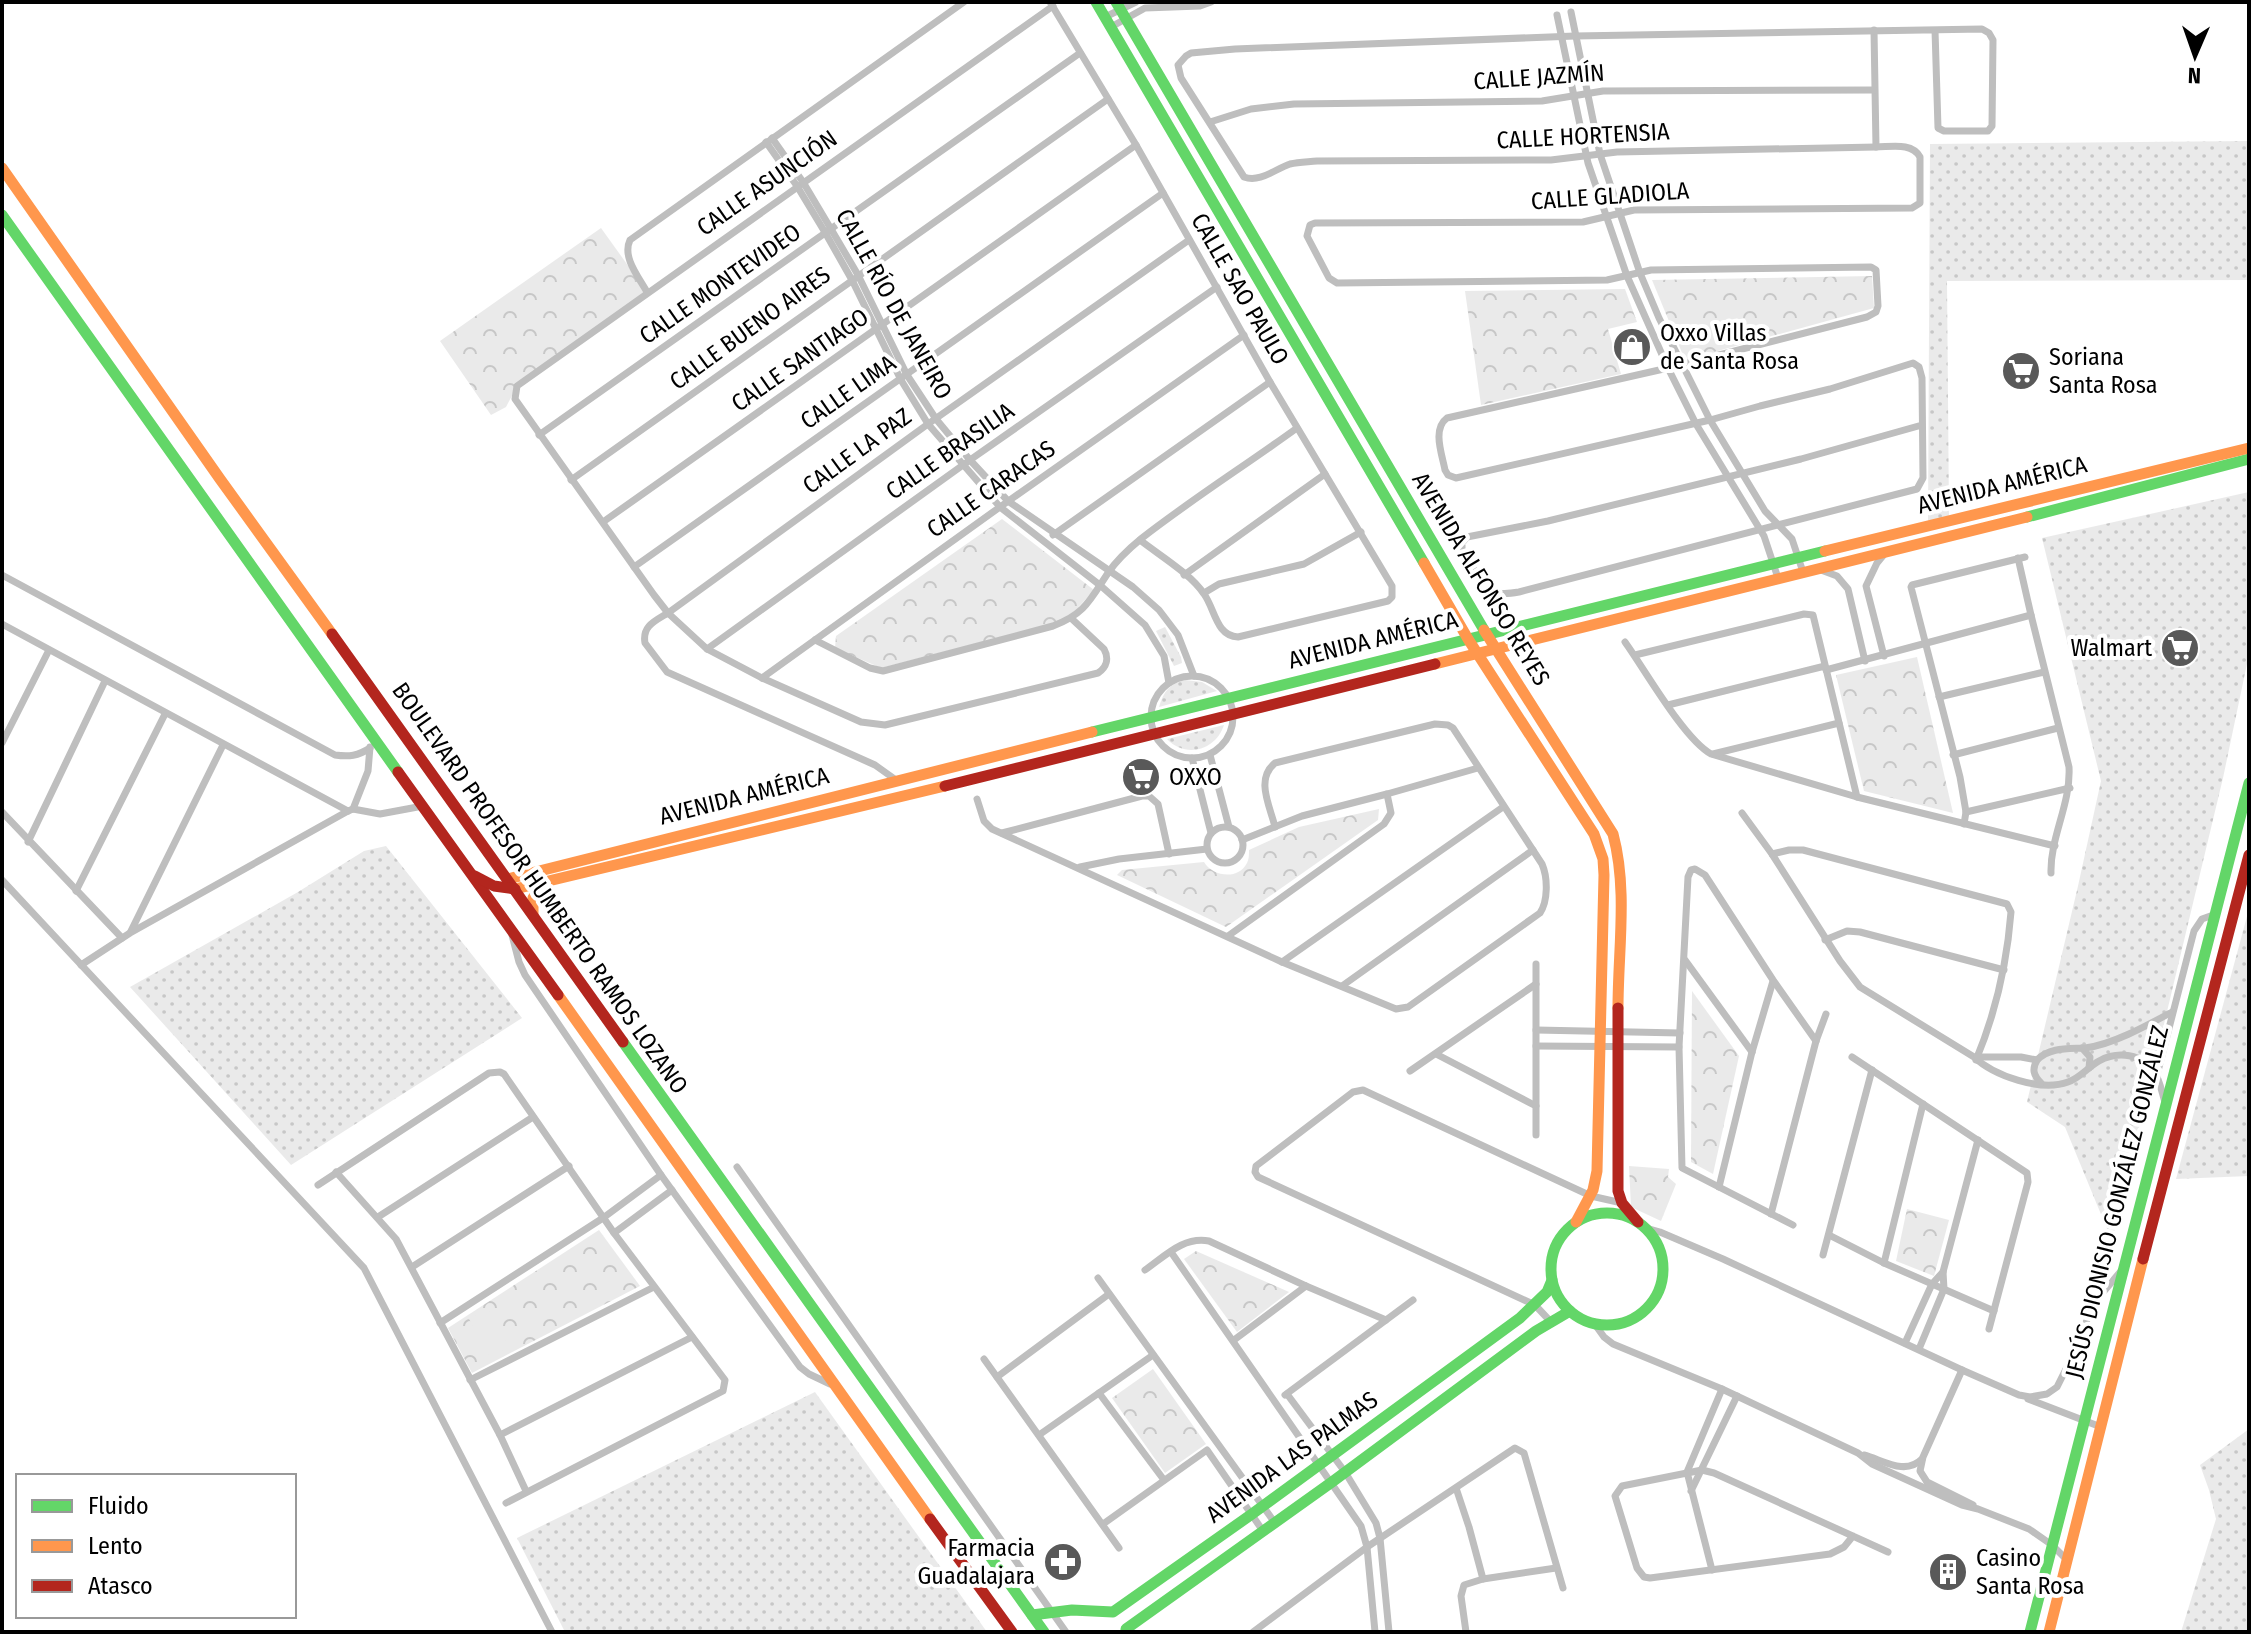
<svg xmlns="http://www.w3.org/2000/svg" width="2251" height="1634" font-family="'Fira Sans Condensed',sans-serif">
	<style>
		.grass { fill: url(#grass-dots) }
		.park { fill: url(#park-crowns) }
		.pitch { fill: #eaeaea }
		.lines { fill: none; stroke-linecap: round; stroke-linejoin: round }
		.street { stroke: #bebebe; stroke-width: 7 }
		.fast { stroke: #63d668; stroke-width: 11 }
		.slow { stroke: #ff974d; stroke-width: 11 }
		.jam { stroke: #b3261e; stroke-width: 11 }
		.labels { text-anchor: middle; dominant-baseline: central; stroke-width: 8; stroke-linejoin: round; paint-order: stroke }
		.street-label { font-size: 24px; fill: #000; stroke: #fff }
		.poi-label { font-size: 24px; fill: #000; stroke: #fff; text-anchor: start }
	</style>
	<defs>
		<pattern id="grass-dots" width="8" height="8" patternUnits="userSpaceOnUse" patternTransform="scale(2)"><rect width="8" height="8" fill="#eaeaea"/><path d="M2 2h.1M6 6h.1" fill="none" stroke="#c7c7c7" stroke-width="1.8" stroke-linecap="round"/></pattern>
		<pattern id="park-crowns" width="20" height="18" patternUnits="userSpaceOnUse" patternTransform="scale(2)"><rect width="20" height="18" fill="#eaeaea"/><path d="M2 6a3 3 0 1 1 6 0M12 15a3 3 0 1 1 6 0" fill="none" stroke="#c7c7c7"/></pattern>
	</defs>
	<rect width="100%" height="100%" fill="#fff"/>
	<g class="grass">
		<polygon points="2249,141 2249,280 1947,281 1949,516 1928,521 1930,144"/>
		<polygon points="2249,492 2248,659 2223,778 2112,1241 2065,1127 2027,1102 2078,886 2101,781 2042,538"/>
		<polygon points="1165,627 1181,657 1182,663 1174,666 1156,631"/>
		<path d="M 1185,680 L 1202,682 L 1217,691 L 1159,707 C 1164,691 1169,684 1185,680 Z"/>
		<path d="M 1224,725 C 1216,750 1186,759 1167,739 Z"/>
		<polygon points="386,846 522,1018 291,1165 130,987 298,892 364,851"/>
		<polygon points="2249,909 2249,1176 2176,1179"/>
		<polygon points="815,1392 987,1632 565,1632 517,1538"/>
		<polygon points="2249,1429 2249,1632 2181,1632 2216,1519 2209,1490 2200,1465"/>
	</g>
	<g class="park">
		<polygon points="601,228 647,292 517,386 506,407 491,415 440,341"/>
		<polygon points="1872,276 1874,308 1685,360 1652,280"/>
		<polygon points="1625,289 1637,322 1608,329 1621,374 1481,405 1465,291"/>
		<polygon points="1002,519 1094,590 1075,611 1055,623 881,668 835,648 836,636"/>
		<polygon points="1917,657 1953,813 1864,791 1836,675"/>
		<path d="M 1379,809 L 1378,820 L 1226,927 L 1117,875 L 1122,870 L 1204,862 C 1212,876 1238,881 1247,863 C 1249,859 1249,855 1249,850 L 1299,827 Z"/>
		<polygon points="1692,991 1739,1056 1713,1174 1691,1162"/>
		<polygon points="1629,1166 1669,1169 1668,1177 1676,1184 1661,1221 1631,1207"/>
		<polygon points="1907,1209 1949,1220 1934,1276 1896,1261"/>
		<polygon points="599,1230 640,1286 472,1373 448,1328"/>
		<polygon points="1196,1251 1289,1292 1237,1332 1184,1259"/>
		<polygon points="1153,1369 1206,1444 1165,1473 1112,1398"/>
	</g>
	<polygon class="pitch" points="488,1309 509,1347 490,1357 469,1319"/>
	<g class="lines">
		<g class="street">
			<path d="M 1050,2 L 1136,145 L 1270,382 L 1392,586 L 1392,597 L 1388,601 L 1238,637 C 1216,636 1215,609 1204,594 C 1191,574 1159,555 1140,540"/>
			<path d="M 1053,6 L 517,386 L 515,399 L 654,595 L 668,613 L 707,649 L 762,678 L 861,722 L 885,725 L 1098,673 C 1107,667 1109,658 1104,649 L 1072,619"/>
			<polyline points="1571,12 1600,154 1640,273 1659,318 1710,420 1765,511 1792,539 1803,572"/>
			<polyline points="1557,15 1588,163 1627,276 1668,368 1696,424 1764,536 1778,578"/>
			<polyline points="1105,17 1136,2"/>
			<polyline points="1111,27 1145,8 1200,6 1211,2"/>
			<polyline points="1874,30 1876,147"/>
			<polyline points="1210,122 1251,109 1294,104 1542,101 1603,91 1874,90"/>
			<polyline points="772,138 803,182 831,229 858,275 907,375 936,419 970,460 1008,501 1133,587 1159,610 1178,635 1194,676"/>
			<polyline points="766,142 797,186 826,234 852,280 901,380 928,424 1000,507 1101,586 1145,625 1164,656 1169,683"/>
			<path d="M 647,292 C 638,276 622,257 630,240 L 964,2"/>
			<path d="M 1922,425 L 1801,459 L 1548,521 L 1467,537 L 1462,543 L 1462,550 L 1486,588 C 1497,595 1507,594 1519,592 L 1917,489 L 1923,478 L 1922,378 L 1919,367 L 1913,363 L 1830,389 L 1760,406 L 1710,420 L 1456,478 L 1448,475 L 1445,470 C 1442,454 1432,429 1447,418 L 1668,368 L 1867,317 L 1876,312 L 1878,306 L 1876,270 L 1871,267 L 1651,270 L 1607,280 L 1337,283 L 1329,278 L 1307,236 L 1310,225 L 1315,223 L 1583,222 L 1634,210 L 1912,208 L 1920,203 L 1920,157 C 1912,142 1891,147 1876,147 L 1617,152 L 1551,160 L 1317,161 C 1308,162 1299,162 1290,164 C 1275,169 1260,183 1244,177 L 1181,78 L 1178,65 L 1186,56 L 1191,53 L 1235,49 L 1575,36 L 1982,29 L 1989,33 L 1993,40 L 1992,126 L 1988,131 L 1944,131 L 1938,128 L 1935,30"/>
			<polyline points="539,435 1080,53"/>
			<polyline points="571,480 1108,99"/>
			<polyline points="603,522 1136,145"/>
			<polyline points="1053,535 1270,382"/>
			<path d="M 2018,558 L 2031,615 L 2069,767 C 2071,804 2050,837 2051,873"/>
			<polyline points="634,567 1163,193"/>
			<polyline points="1821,570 1837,576 1848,589 1865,661"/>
			<path d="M 2,575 L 335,755 C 349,757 358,756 370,748"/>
			<polyline points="1184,575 1325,474"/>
			<polyline points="1204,593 1219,584 1304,564 1361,532"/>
			<polyline points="2,624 348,811"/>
			<path d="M 815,640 L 870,668 L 883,671 L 1053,626 C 1085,614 1090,600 1108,573 C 1116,561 1131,547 1142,538 C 1192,499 1246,465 1297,428"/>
			<path d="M 1625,642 C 1645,670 1684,739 1711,754 L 1857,797 L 2055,846"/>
			<polyline points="707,649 970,460 1217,287"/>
			<polyline points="1635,655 1804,614 1813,615 1857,797"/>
			<polyline points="1884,656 1866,586 1877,563 1886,552"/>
			<polyline points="1826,670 2031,615"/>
			<circle cx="1192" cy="717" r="41"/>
			<polyline points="762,678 1000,507 1244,335"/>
			<polyline points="1939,697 2044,672"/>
			<polyline points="1668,705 1825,666"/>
			<polyline points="2,743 49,650"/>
			<polyline points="1713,754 1839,723"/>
			<polyline points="1210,755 1229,827"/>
			<polyline points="1953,755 2058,728"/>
			<polyline points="1192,758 1211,833"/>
			<path d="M 896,780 L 875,765 L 667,672 L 645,643 C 642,626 655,621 668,613 L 928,424 L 1189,240"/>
			<path d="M 977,799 L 984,821 L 992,829 L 1282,962 L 1396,1009 L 1408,1007 L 1540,913 C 1548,901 1548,878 1542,864 L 1453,728 L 1448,725 L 1435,724 L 1275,763 C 1255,779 1270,806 1275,827"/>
			<polyline points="353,809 368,771 370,747"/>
			<polyline points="2,812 122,938"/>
			<polyline points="1966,812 2070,788"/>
			<path d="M 1742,813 L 1772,854 L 1840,961 L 1860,987 L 1974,1057 C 1994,1076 2041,1092 2068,1082 C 2080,1078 2088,1067 2099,1061 C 2117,1051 2143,1053 2155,1073 C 2160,1081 2162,1093 2165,1102"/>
			<polyline points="1964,824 1966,812 1960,777 1911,587 1912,585 2025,557"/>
			<circle cx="1225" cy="845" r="18"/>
			<polyline points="1002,833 1142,796 1149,796 1158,804 1169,854"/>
			<polyline points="1242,840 1302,816 1387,794 1478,768"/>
			<polyline points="28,842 105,681"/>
			<path d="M 1772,854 L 1789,850 L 1803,850 L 2007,904 L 2011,912 C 2007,963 1996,1012 1976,1060"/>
			<polyline points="1080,867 1119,859 1207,849"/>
			<polyline points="2,880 364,1268 552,1632"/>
			<polyline points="76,891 165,714"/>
			<polyline points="131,931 223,745"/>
			<polyline points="512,935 519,962 525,975 661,1175 800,1367 809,1374 830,1384"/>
			<polyline points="1228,936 1384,824 1391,813 1387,794"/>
			<polyline points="1825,940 1847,931 1860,932 2004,970"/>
			<polyline points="1685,960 1752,1052"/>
			<polyline points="1282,962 1503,807"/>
			<polyline points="81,965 130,933 348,811 353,809 380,814 423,806"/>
			<polyline points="1342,986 1533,850"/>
			<polyline points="1536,1030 1680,1033"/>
			<polyline points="1536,1046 1679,1047"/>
			<polyline points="2082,1048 2090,1057 2089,1068"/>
			<polyline points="1436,1054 1536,1106"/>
			<polyline points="1852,1057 2027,1173 2028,1182 1989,1329"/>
			<path d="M 1977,1057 L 2021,1057 L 2037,1060 C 2050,1047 2068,1049 2085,1048 C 2112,1045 2148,1025 2172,1012"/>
			<path d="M 2037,1060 C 2032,1069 2033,1075 2041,1083"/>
			<polyline points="1410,1071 1536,984"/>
			<polyline points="2157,1075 2194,931 2202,919 2216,914"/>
			<polyline points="1536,1135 1536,964"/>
			<polyline points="737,1167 1066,1632"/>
			<polyline points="336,1172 396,1239 500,1435 526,1491"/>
			<polyline points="318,1185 489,1073 500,1072 504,1074 614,1233 725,1380 723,1391 506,1503"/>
			<polyline points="1719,1187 1752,1052 1773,981"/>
			<polyline points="1771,1214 1816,1041 1826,1014"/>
			<polyline points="378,1217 533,1117"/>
			<polyline points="1793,1225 1682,1168 1679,1047 1688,877 1691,870 1695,869 1705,875 1773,980 1816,1041"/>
			<polyline points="1646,1228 1660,1232 1723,1259 1962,1370 2019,1395 2030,1397 2047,1394 2057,1387 2070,1361 2094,1303 2121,1271"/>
			<polyline points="614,1233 672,1190"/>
			<polyline points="1829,1235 1884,1263 1994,1311"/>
			<polyline points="1171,1252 1361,1526 1367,1547 1375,1632"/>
			<polyline points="1823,1255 1872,1070"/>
			<polyline points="1884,1263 1923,1104"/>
			<polyline points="412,1267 569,1166"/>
			<path d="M 1145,1270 C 1165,1256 1184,1236 1209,1241 L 1306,1286 L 1386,1320"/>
			<polyline points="1098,1278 1275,1523"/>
			<polyline points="1551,1322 1535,1305 1258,1177 1255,1172 1256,1166 1353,1092 1363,1090 1591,1196 1622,1203"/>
			<polyline points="440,1323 603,1218 661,1175"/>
			<polyline points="1594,1323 1604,1337 1613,1344 1722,1389 1858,1453 1872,1464 1962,1505 1978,1509 2029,1529 2052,1545 2067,1560"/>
			<polyline points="1234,1340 1306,1286"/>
			<polyline points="1905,1343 1932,1284 1943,1272"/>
			<polyline points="1919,1349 1944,1289 1943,1272 1978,1140"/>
			<polyline points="984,1359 1119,1548"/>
			<polyline points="1962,1370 1923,1457 1920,1471 1927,1482 1973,1505"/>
			<polyline points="997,1377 1109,1294"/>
			<polyline points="470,1380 654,1287"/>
			<polyline points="1099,1393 1164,1480"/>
			<polyline points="1287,1394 1345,1472 1376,1523 1380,1538 1389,1632"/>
			<polyline points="1285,1395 1413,1300"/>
			<polyline points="2028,1399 2101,1427"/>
			<polyline points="500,1435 692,1337"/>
			<polyline points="1039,1435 1153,1355"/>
			<path d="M 1864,1455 C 1883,1460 1905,1476 1922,1459"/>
			<polyline points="1456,1488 1469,1527 1483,1579"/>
			<polyline points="1691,1491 1737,1396"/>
			<polyline points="1103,1524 1207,1450 1263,1531"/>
			<polyline points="1853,1536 1844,1547 1830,1554 1650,1578 1644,1577 1637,1568 1615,1496 1622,1486 1702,1470 1714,1473 1888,1552"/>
			<polyline points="1712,1570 1687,1472 1722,1389"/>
			<polyline points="1253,1632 1367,1547 1515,1448 1524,1453 1563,1588"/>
			<polyline points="1466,1632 1461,1596 1464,1585 1483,1579 1556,1568"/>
		</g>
		<g class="fast">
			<polyline points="1096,2 1424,563"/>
			<polyline points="1116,2 1484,630"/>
			<polyline points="2,215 398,772"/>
			<polyline points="2027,517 2249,459"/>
			<polyline points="1092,732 1825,551"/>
			<polyline points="623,1042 1044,1632"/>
			<circle cx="1607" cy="1269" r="56"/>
			<polyline points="1032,1615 1072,1610 1113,1612 1252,1514 1520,1318 1547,1292 1552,1280"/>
			<polyline points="1126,1632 1126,1629 1332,1482 1536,1331 1570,1311"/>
			<polyline points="2030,1632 2249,783"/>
		</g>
		<g class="slow">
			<polyline points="2,168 220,479 332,634"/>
			<polyline points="1825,551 2249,448"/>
			<polyline points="1424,563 1468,639 1594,834 1603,859 1604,875 1597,1171 1593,1190 1576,1222"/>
			<path d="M 1484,630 L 1613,834 C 1628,890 1618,950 1618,1008"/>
			<polyline points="1435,664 2027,517"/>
			<polyline points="508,879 1092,732"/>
			<polyline points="515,889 945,786"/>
			<polyline points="533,915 533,898 544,884"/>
			<polyline points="558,995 930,1519"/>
			<polyline points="2049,1632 2143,1259"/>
		</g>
		<g class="jam">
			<polyline points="332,634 623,1042"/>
			<polyline points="398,772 558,995"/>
			<polyline points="945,786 1435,664"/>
			<polyline points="475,876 494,886 515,889"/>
			<polyline points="1618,1008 1618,1191 1622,1203 1638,1222"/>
			<polyline points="2143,1259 2249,855"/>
			<polyline points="930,1519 1012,1632"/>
		</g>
	</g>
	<defs>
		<symbol id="shop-disc" viewBox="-11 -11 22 22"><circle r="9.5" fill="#595959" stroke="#fff"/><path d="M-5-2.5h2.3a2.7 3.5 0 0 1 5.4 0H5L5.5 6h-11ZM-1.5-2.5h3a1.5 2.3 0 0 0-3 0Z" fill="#fff"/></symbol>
		<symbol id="supermarket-disc" viewBox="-11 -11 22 22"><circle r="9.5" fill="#595959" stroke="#fff"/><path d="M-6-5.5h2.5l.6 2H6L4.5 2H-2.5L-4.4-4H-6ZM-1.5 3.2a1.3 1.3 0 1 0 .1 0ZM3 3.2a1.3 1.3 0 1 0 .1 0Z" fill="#fff"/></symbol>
		<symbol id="pharmacy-disc" viewBox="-11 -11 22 22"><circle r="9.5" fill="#595959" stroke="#fff"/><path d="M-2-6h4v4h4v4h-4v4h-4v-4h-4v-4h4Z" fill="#fff"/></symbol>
		<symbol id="building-disc" viewBox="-11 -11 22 22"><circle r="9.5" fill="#595959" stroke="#fff"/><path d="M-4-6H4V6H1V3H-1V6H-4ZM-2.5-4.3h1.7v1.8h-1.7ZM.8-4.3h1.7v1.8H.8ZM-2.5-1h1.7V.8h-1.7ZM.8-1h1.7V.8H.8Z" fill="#fff"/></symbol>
	</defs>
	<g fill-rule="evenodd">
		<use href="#shop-disc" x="1610" y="325" width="44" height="44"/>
		<use href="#supermarket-disc" x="1999" y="349" width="44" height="44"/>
		<use href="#supermarket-disc" x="2158" y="626" width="44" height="44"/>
		<use href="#supermarket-disc" x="1119" y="755" width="44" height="44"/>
		<use href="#pharmacy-disc" x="1041" y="1540" width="44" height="44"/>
		<use href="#building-disc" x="1926" y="1550" width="44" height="44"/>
	</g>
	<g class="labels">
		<g class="street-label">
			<text transform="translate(1539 77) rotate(-4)">CALLE JAZMÍN</text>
			<text transform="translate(1583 136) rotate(-3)">CALLE HORTENSIA</text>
			<text transform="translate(767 183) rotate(-35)">CALLE ASUNCIÓN</text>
			<text transform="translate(1610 196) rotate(-4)">CALLE GLADIOLA</text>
			<text transform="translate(720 284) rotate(-35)">CALLE MONTEVIDEO</text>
			<text transform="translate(1240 289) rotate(60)">CALLE SAO PAULO</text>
			<text transform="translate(894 304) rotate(61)">CALLE RÍO DE JANEIRO</text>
			<text transform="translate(750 328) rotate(-36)">CALLE BUENO AIRES</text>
			<text transform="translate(800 360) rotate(-35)">CALLE SANTIAGO</text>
			<text transform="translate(848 392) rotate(-35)">CALLE LIMA</text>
			<text transform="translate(857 451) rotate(-36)">CALLE LA PAZ</text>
			<text transform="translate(950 451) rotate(-35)">CALLE BRASILIA</text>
			<text transform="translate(2002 485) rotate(-14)">AVENIDA AMÉRICA</text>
			<text transform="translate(991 489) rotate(-35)">CALLE CARACAS</text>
			<text transform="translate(1481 579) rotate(59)">AVENIDA ALFONSO REYES</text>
			<text transform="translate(1373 640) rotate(-14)">AVENIDA AMÉRICA</text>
			<text transform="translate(744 796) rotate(-14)">AVENIDA AMÉRICA</text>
			<text transform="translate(540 888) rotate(55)">BOULEVARD PROFESOR HUMBERTO RAMOS LOZANO</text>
			<text transform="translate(2117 1202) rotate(-76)">JESÚS DIONISIO GONZÁLEZ GONZÁLEZ</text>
			<text transform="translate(1292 1457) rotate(-36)">AVENIDA LAS PALMAS</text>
		</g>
		<g class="poi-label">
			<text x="1660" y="333">Oxxo Villas<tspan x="1660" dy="28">de Santa Rosa</tspan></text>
			<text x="2049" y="357">Soriana<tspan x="2049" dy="28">Santa Rosa</tspan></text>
			<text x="2152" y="648" text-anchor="end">Walmart</text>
			<text x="1169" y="777">OXXO</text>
			<text x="1035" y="1548" text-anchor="end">Farmacia<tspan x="1035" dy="28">Guadalajara</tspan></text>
			<text x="1976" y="1558">Casino<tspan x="1976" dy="28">Santa Rosa</tspan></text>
		</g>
	</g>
	<rect width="2251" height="1634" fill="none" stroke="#000000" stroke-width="8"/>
	<rect x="16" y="1474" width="280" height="144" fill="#ffffff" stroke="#999999" stroke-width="2"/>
	<rect x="32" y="1500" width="40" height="12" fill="#63d668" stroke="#999999" stroke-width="2"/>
	<text x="88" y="1514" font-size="24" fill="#000000">Fluido</text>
	<rect x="32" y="1540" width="40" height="12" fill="#ff974d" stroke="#999999" stroke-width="2"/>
	<text x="88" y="1554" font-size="24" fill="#000000">Lento</text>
	<rect x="32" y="1580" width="40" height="12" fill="#b3261e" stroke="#999999" stroke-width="2"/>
	<text x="88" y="1594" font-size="24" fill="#000000">Atasco</text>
	<g transform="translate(2195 56) rotate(182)" stroke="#ffffff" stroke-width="6" paint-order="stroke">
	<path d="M0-6L14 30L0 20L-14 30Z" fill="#000000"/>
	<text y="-12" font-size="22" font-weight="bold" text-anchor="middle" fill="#000000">N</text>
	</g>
</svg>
